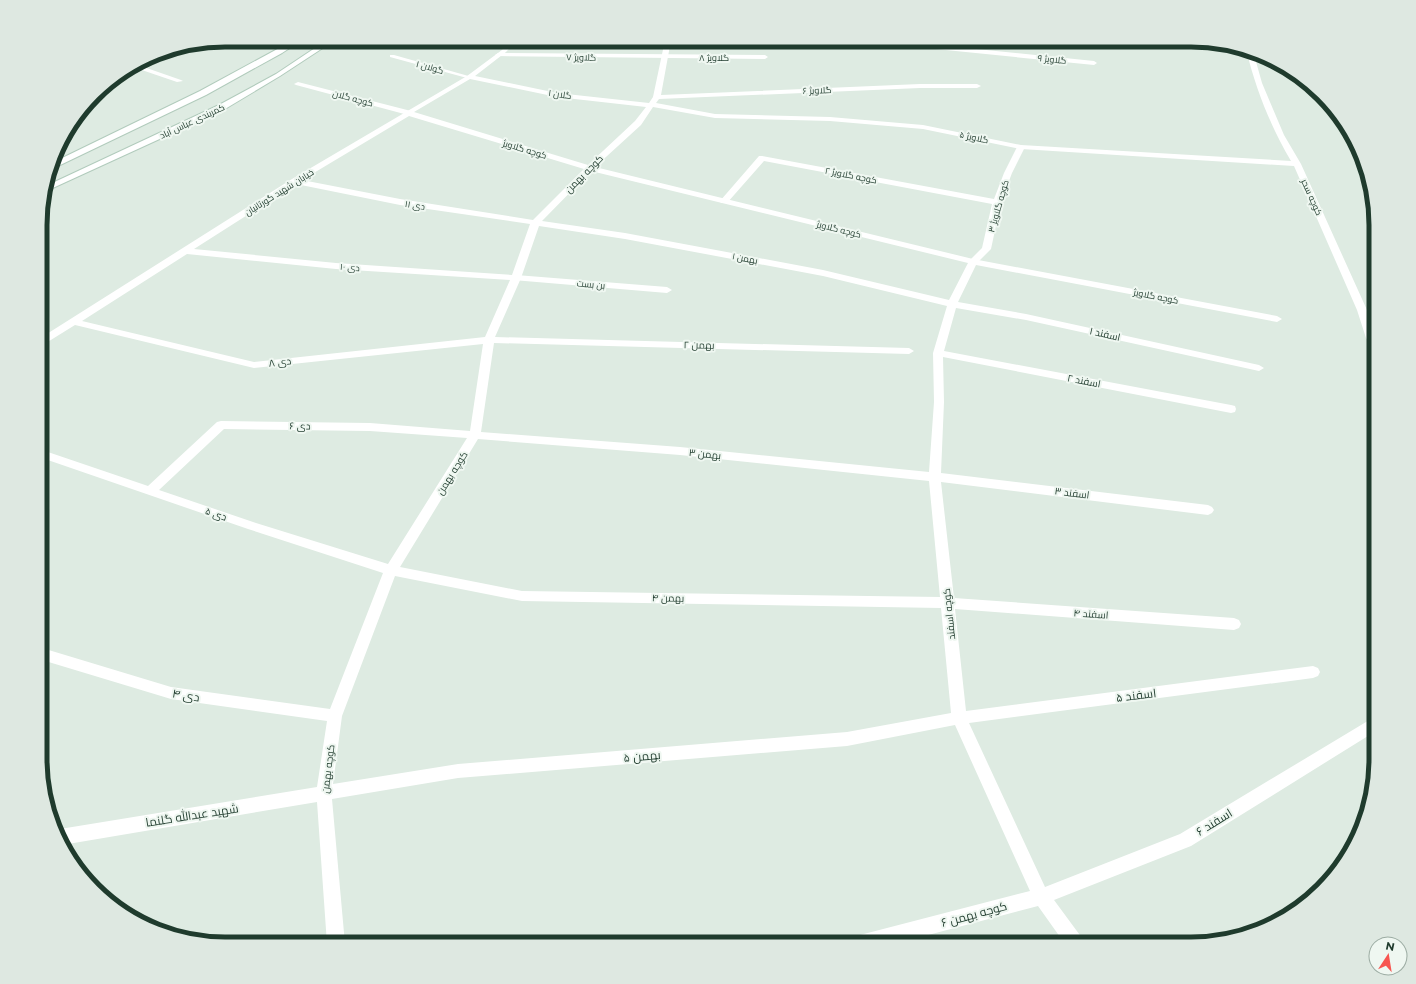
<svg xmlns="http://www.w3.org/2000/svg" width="1416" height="984" font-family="Montserrat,Cairo,sans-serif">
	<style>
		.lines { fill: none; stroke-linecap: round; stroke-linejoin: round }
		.secondary-casing { stroke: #b1cbbc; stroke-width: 2 }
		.lane { fill: #fff; fill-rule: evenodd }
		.street { fill: #fff; fill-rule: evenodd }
		.secondary { fill: #fff; fill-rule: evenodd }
		.labels { text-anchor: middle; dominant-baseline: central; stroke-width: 4; stroke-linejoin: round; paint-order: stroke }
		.far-street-label { font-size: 9px; fill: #1f3b2d; stroke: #eff7f1 }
		.street-label { font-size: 10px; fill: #1f3b2d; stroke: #eff7f1 }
		.near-street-label { font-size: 12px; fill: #1f3b2d; stroke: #eff7f1 }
		.rim { fill: none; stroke: #1f3b2d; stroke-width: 5 }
	</style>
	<rect width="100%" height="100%" fill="#deebe2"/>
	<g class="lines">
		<defs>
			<g id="secondary">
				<polygon points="294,40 302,40 282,53 206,95 56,167 52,167 54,162 200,91"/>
				<polygon points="327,40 335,40 280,76 225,109 44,192 46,186 219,105 276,74"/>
			</g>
		</defs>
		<use href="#secondary" class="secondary-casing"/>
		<g class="lane">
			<polygon points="498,53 765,55 768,57 765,59 496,56 495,55"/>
			<polygon points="390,55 394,55 472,77 467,78 390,57"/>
			<polygon points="298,82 411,111 412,113 408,115 296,85 294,84"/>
			<polygon points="1018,145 1021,145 1025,147 1012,173 1001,202 991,249 976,264 973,265 968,262 982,248 992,204 764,161 727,203 721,203 720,201 759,156 762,156 994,199 1004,173"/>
			<polygon points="516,275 667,287 672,290 667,293 513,280 511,278"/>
		</g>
		<g class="street">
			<polygon points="230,40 250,46 251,47 248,49 220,41"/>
			<path d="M 510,40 L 517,40 L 506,52 L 475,76 L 557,93 L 649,103 L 653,97 L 665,40 L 671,40 L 661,95 L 920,84 L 977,84 L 981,86 L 977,88 L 920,88 L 659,99 L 656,103 L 715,114 L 830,117 L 923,125 L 1021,145 L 1291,161 C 1270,125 1256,90 1246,49 L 1253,51 L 1262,83 L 1284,135 L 1301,164 L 1367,310 L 1376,337 L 1376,347 L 1372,346 L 1366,338 L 1357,310 L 1294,166 L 1021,149 L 923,129 L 830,121 L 715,118 L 653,107 L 641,125 L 595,167 L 973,259 L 1277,316 L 1282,319 L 1277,322 L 976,265 L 958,302 L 1026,314 L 1259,365 L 1264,368 L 1259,371 L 1026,320 L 956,308 L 944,351 L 1231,405 L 1235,406 L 1236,409 L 1235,412 L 1231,413 L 943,357 L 944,402 L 941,473 L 1208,505 L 1212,507 L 1214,510 L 1212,513 L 1208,515 L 941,482 L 954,598 L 1234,618 L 1239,620 L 1241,624 L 1239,628 L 1234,630 L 955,609 L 966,711 L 1313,666 L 1318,668 L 1320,672 L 1318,676 L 1313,678 L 969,723 L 1045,887 L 1180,834 L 1376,716 L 1376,731 L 1191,846 L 1054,900 L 1082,938 L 1085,944 L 1065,944 L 1038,906 L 894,944 L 851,944 L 854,938 L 860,935 L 1030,891 L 955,725 L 847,746 L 458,778 L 332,799 L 345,944 L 327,944 L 317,802 L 62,845 L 57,830 L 60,829 L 317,787 L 327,721 L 171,699 L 42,660 L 42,648 L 171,687 L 330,709 L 383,573 L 248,529 L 42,458 L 42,450 L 148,486 L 217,422 L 221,421 L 370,423 L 470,431 L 483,344 L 254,368 L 75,325 L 46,343 L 42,344 L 42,337 L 292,179 L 467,76 L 502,50 ZM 470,79 L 557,97 L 646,107 L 635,121 L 588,165 L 414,112 ZM 409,116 L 584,169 L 533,220 L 400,199 L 302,180 ZM 591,171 L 968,263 L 949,300 L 823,270 L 625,233 L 542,221 ZM 296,184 L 400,205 L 530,224 L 512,275 L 336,263 L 194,249 ZM 539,226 L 625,239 L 823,276 L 947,306 L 933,353 L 934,402 L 929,472 L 680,447 L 481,432 L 494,343 L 909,354 L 914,351 L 909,348 L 495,337 L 521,278 ZM 187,254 L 336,269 L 510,280 L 485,337 L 254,362 L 82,321 ZM 224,429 L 370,431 L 467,438 L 388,564 L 256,523 L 159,490 ZM 478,439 L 680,455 L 929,481 L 940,597 L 522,591 L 400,567 ZM 395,576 L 522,601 L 941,608 L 951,713 L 847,732 L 458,764 L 333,784 L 342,716 Z"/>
			<polygon points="863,40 888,40 1094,61 1097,63 1094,65 866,42"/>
			<polygon points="138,65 181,80 183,81 177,82 133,67"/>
		</g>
		<use href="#secondary" class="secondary"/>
	</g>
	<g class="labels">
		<g class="far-street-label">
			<text transform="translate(581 57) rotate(1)">گلاویژ ۷</text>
			<text x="714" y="57">گلاویژ ۸</text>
			<text transform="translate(1052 59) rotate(6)">گلاویژ ۹</text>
			<text transform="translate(430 67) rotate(15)">گولان ۱</text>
			<text transform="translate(817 90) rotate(-2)">گلاویژ ۶</text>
			<text transform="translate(560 94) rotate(8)">گلان ۱</text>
			<text transform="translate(353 98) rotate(15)">کوچه گلان</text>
			<text transform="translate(192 121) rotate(-25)">کمربندی عباس آباد</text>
			<text transform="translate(974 137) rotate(12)">گلاویژ ۵</text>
			<text transform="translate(525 149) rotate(17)">کوچه گلاویژ</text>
			<text transform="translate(851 175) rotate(11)">کوچه گلاویژ ۲</text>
			<text transform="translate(279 192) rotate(-32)">خیابان شهید گورتانیان</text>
			<text transform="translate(1312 197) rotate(66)">کوچه سحر</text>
			<text transform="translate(415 205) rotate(9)">دی ۱۱</text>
			<text transform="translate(998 206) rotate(-74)">کوچه گلاویژ ۳</text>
			<text transform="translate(839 229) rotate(14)">کوچه گلاویژ</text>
			<text transform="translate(745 258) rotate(11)">بهمن ۱</text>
			<text transform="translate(350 267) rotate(4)">دی ۱۰</text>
			<text transform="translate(591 284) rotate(5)">بن بست</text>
			<text transform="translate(1156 296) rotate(11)">کوچه گلاویژ</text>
		</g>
		<g class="street-label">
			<text transform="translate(584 174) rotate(-45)">کوچه بهمن</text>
			<text transform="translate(1105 334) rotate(13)">اسفند ۱</text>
			<text transform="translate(699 345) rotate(1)">بهمن ۲</text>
			<text transform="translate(280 362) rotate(-6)">دی ۸</text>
			<text transform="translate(1084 381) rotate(11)">اسفند ۲</text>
			<text transform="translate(300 426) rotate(1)">دی ۶</text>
			<text transform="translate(705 454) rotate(6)">بهمن ۳</text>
			<text transform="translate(452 473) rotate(-58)">کوچه بهمن</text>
			<text transform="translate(1072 493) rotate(7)">اسفند ۳</text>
			<text transform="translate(216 514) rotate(19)">دی ۵</text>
			<text transform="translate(668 598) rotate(1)">بهمن ۴</text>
			<text transform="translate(949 614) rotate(-96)">کوچه اسفند</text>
			<text transform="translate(1091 614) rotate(4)">اسفند ۴</text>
			<text transform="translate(328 769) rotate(-83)">کوچه بهمن</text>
		</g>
		<g class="near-street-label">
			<text transform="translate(186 695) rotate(9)">دی ۴</text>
			<text transform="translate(1136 695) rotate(-7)">اسفند ۵</text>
			<text transform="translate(642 756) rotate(-5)">بهمن ۵</text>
			<text transform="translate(192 815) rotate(-9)">شهید عبدالله گلنما</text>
			<text transform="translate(1214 822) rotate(-32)">اسفند ۶</text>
			<text transform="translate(974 914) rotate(-15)">کوچه بهمن ۶</text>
		</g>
	</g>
	<path d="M0 0H1416V984H0ZM225 47H1191A178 178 0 0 1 1369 225V759A178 178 0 0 1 1191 937H225A178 178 0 0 1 47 759V225A178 178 0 0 1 225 47Z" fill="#dee8e1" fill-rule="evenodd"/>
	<path class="rim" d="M225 47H1191A178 178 0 0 1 1369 225V759A178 178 0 0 1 1191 937H225A178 178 0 0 1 47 759V225A178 178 0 0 1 225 47Z"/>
	<g transform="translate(1388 956) rotate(12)"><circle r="19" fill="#eff7f1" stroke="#9caca3"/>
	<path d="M0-3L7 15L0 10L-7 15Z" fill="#f75550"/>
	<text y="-6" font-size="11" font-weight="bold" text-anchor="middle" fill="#1f3b2d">N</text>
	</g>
</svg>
